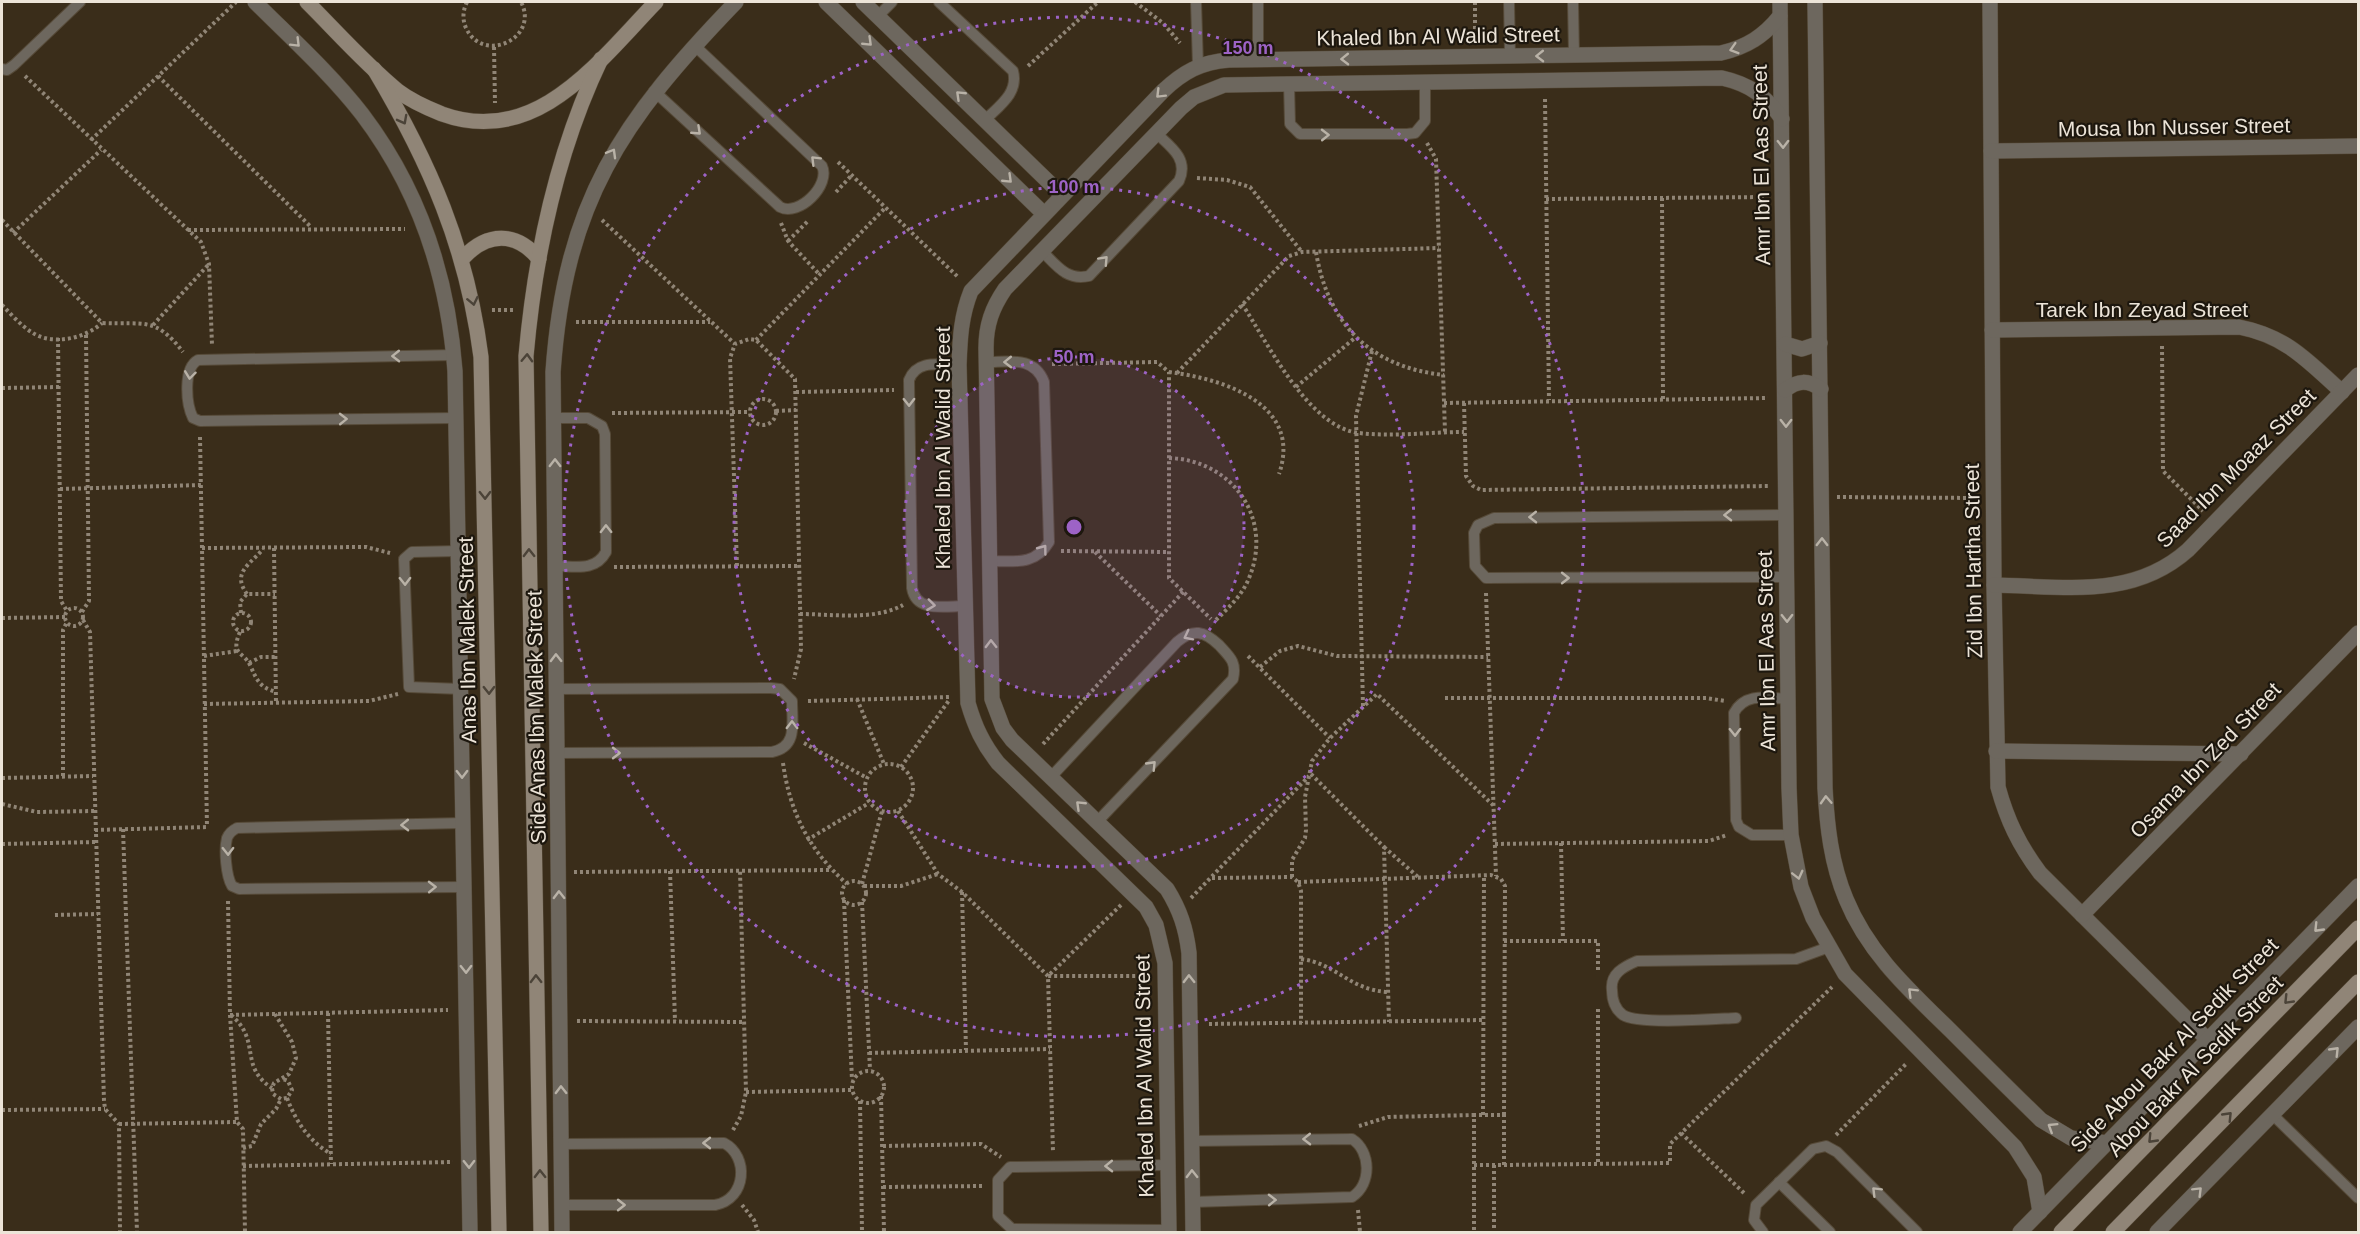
<svg xmlns="http://www.w3.org/2000/svg" width="2360" height="1234" font-family="Helvetica,sans-serif">
	<style>
		.lines { fill: none; stroke-linecap: round; stroke-linejoin: round }
		.lane-casing { stroke: #564a38; stroke-width: 12 }
		.street-casing { stroke: #564a38; stroke-width: 16 }
		.secondary-casing { stroke: #564a38; stroke-width: 16 }
		.path { stroke: #908576; stroke-width: 4; stroke-dasharray: 3 3; stroke-linecap: butt }
		.lane { stroke: #6d675e; stroke-width: 10 }
		.street { stroke: #6d675e; stroke-width: 15 }
		.secondary { stroke: #908577; stroke-width: 15 }
		.oneway { stroke: #b9b2a7 }
		.oneway2 { stroke: #4b4338 }
		.ring { fill: none; stroke: #9d63c6; stroke-width: 3; stroke-dasharray: 3 6 }
		.labels { text-anchor: middle; dominant-baseline: central; stroke-width: 4.5; stroke-linejoin: round; paint-order: stroke }
		.street-label { font-size: 21px; fill: #ece4d8; stroke: #1d170e }
		.centre { fill: #9d63c6; stroke: #1d170e; stroke-width: 3 }
		.ring-label { font-size: 18px; text-anchor: middle; font-weight: bold; fill: #9d63c6; stroke: #1d170e; stroke-width: 4.5; stroke-linejoin: round; paint-order: stroke }
	</style>
	<rect width="100%" height="100%" fill="#3a2d1a"/>
	<g class="lines">
		<defs>
			<g id="lane">
				<path d="M 939,2 L 1013,71 C 1019,93 999,106 985,120"/>
				<polyline points="1196,2 1198,66"/>
				<polyline points="1509,2 1510,56"/>
				<polyline points="1573,2 1574,55"/>
				<polyline points="878,16 892,2"/>
				<polyline points="1258,60 1258,2"/>
				<polyline points="2,69 7,70 14,65 80,2"/>
				<polyline points="1289,84 1290,124 1300,134 1407,134 1415,133 1425,121 1425,82"/>
				<path d="M 654,91 L 780,207 C 799,217 831,185 822,166 L 694,45"/>
				<path d="M 1042,251 C 1057,266 1067,281 1089,276 L 1179,181 C 1189,159 1171,147 1156,133"/>
				<path d="M 454,355 L 198,360 C 183,368 186,404 193,418 L 200,421 L 456,418"/>
				<path d="M 986,362 C 1010,362 1034,356 1044,382 L 1049,542 C 1035,566 1014,561 989,561"/>
				<path d="M 959,365 C 940,365 917,359 909,380 L 912,588 C 916,613 945,606 965,606"/>
				<path d="M 555,418 L 588,418 L 602,426 L 605,434 L 606,552 C 595,572 575,566 556,566"/>
				<polyline points="1786,515 1494,518 1478,525 1474,533 1475,566 1486,578 1787,577"/>
				<polyline points="458,551 412,552 404,559 409,687 461,689"/>
				<path d="M 557,689 L 771,688 L 780,689 L 792,701 C 792,723 798,747 772,752 L 557,753"/>
				<path d="M 1788,699 C 1768,698 1745,692 1734,713 L 1736,820 L 1739,827 L 1752,835 L 1791,835"/>
				<path d="M 1051,777 L 1177,642 C 1193,628 1204,631 1219,645 C 1230,657 1237,662 1233,679 L 1097,822"/>
				<path d="M 463,823 L 237,828 C 233,830 229,833 227,838 C 224,850 226,876 232,886 L 239,889 L 464,887"/>
				<path d="M 1736,1018 C 1714,1019 1638,1025 1623,1015 C 1615,1009 1612,999 1612,990 C 1610,974 1623,967 1637,961 L 1796,959 L 1829,947"/>
				<polyline points="2273,1115 2358,1198"/>
				<path d="M 1192,1141 L 1352,1139 C 1371,1151 1372,1184 1352,1197 L 1193,1202"/>
				<path d="M 562,1144 L 724,1143 C 749,1156 747,1199 715,1205 L 562,1205"/>
				<polyline points="1168,1165 1010,1167 998,1180 998,1216 1012,1229 1169,1230"/>
				<polyline points="1779,1182 1830,1232"/>
				<polyline points="1763,1232 1754,1220 1756,1205 1813,1149 1826,1146 1837,1152 1917,1232"/>
			</g>
			<g id="street">
				<path d="M 255,2 C 291,38 330,73 362,114 C 419,189 448,277 455,371 L 470,1232"/>
				<polyline points="826,2 1044,214"/>
				<polyline points="863,2 1062,195"/>
				<polyline points="1780,2 1789,788 1791,835 1801,887 1813,918 1845,974 2015,1147 2034,1177 2040,1212"/>
				<path d="M 1815,2 L 1825,788 C 1827,826 1831,863 1846,899 C 1868,953 1909,990 1950,1030 C 1980,1060 2010,1090 2041,1120 L 2071,1138 L 2107,1143"/>
				<path d="M 1990,2 L 1994,585 L 1998,787 C 2007,820 2019,845 2040,873 L 2208,1040"/>
				<polyline points="1991,151 2358,146"/>
				<path d="M 1992,330 L 2239,327 C 2286,336 2308,361 2342,392"/>
				<polyline points="1785,344 1802,349 1820,343"/>
				<path d="M 1785,390 C 1798,380 1808,380 1821,389"/>
				<path d="M 1994,585 C 2063,586 2132,600 2188,550 L 2358,375"/>
				<polyline points="1996,751 2241,754"/>
				<polyline points="2082,915 2358,633"/>
				<path d="M 562,1232 L 553,372 C 565,202 621,121 736,2"/>
				<path d="M 1169,1232 L 1165,963 L 1156,925 L 1146,907 L 998,763 C 983,744 975,727 968,703 L 959,365 C 960,338 961,316 971,291 L 1163,91 C 1183,72 1201,62 1229,60 L 1721,53 C 1747,47 1764,36 1780,16"/>
				<path d="M 1193,1232 L 1189,953 C 1186,928 1180,910 1167,889 L 1012,740 L 1003,728 L 992,699 L 986,348 C 986,325 992,308 1005,289 L 1181,108 L 1194,97 L 1224,85 L 1722,78 C 1749,84 1766,96 1782,119"/>
				<polyline points="2020,1232 2358,886"/>
				<polyline points="2157,1232 2358,1027"/>
			</g>
			<g id="secondary">
				<path d="M 307,2 C 337,32 365,64 398,91 C 411,101 427,108 442,114 C 536,148 598,62 656,2"/>
				<path d="M 374,69 C 430,163 467,248 481,357 L 499,1232"/>
				<path d="M 463,258 C 487,232 516,231 539,259"/>
				<path d="M 541,1232 L 526,356 C 535,254 557,151 601,59"/>
				<polyline points="2061,1232 2358,928"/>
				<polyline points="2113,1232 2358,982"/>
			</g>
		</defs>
		<use href="#lane" class="lane-casing"/>
		<use href="#street" class="street-casing"/>
		<use href="#secondary" class="secondary-casing"/>
		<g class="path">
			<path d="M 467,2 C 463,10 462,19 466,28 C 483,65 540,38 521,2"/>
			<polyline points="1135,2 1163,23 1180,43"/>
			<polyline points="1475,2 1475,38"/>
			<polyline points="494,47 495,103"/>
			<polyline points="1028,66 1098,2"/>
			<polyline points="25,76 201,242 209,264 212,345"/>
			<polyline points="158,76 311,227"/>
			<polyline points="1545,99 1549,400"/>
			<polyline points="91,140 236,2"/>
			<polyline points="1427,143 1436,159 1445,432"/>
			<polyline points="838,162 958,277"/>
			<polyline points="1197,178 1227,180 1250,187 1302,252"/>
			<polyline points="836,192 852,175"/>
			<polyline points="1662,198 1663,399"/>
			<polyline points="1546,199 1764,197"/>
			<path d="M 2,220 L 102,323 C 145,325 155,316 183,352"/>
			<polyline points="602,220 735,344"/>
			<polyline points="781,223 788,241 820,275"/>
			<polyline points="188,230 405,229"/>
			<polyline points="13,233 101,150"/>
			<polyline points="788,241 808,221"/>
			<path d="M 1316,252 C 1328,324 1370,367 1444,375"/>
			<path d="M 1242,304 C 1268,343 1308,427 1359,433 C 1393,437 1430,432 1464,432"/>
			<path d="M 2,305 C 11,314 21,326 33,333 C 53,346 86,338 102,323"/>
			<polyline points="492,310 514,310"/>
			<polyline points="576,322 710,322"/>
			<polyline points="153,325 209,264"/>
			<polyline points="58,338 61,601 67,611"/>
			<polyline points="756,340 886,207"/>
			<polyline points="2162,346 2163,471 2203,511"/>
			<polyline points="1052,364 1157,362 1169,372 1169,578 1211,619"/>
			<path d="M 1169,372 C 1224,379 1303,404 1279,474"/>
			<polyline points="1177,373 1289,256 1302,252 1439,248"/>
			<polyline points="1296,387 1356,337"/>
			<polyline points="2,388 59,387"/>
			<polyline points="796,392 894,390"/>
			<circle cx="763" cy="412" r="13"/>
			<polyline points="1444,403 1768,398"/>
			<polyline points="1464,403 1466,476 1473,486 1481,490 1769,486"/>
			<polyline points="776,411 796,410"/>
			<polyline points="612,413 749,412"/>
			<polyline points="200,437 207,827"/>
			<path d="M 1169,458 C 1232,460 1274,518 1249,578 C 1242,596 1228,608 1214,622"/>
			<polyline points="60,489 201,485"/>
			<polyline points="1837,497 1977,498"/>
			<polyline points="202,548 366,547 390,553"/>
			<polyline points="274,548 276,703"/>
			<polyline points="1061,551 1168,552"/>
			<polyline points="1095,552 1161,616"/>
			<polyline points="737,566 730,358 735,344 749,339 756,340 795,379 801,649 794,679"/>
			<polyline points="614,567 800,566"/>
			<polyline points="1486,593 1496,876"/>
			<path d="M 247,594 C 231,572 251,564 263,549"/>
			<circle cx="74" cy="617" r="9"/>
			<polyline points="82,612 89,601 86,335"/>
			<circle cx="242" cy="622" r="9"/>
			<polyline points="241,613 240,602 247,594 275,594"/>
			<path d="M 800,614 C 832,614 874,621 903,605"/>
			<polyline points="2,618 65,617"/>
			<polyline points="83,620 90,632 104,1101 105,1109 119,1124 120,1232"/>
			<path d="M 240,632 C 230,655 243,651 250,665 C 257,680 259,687 276,692"/>
			<polyline points="204,656 237,651"/>
			<polyline points="1248,656 1330,738"/>
			<polyline points="249,663 261,657 276,657"/>
			<polyline points="1260,667 1280,651 1298,646 1337,656 1488,657"/>
			<polyline points="1445,698 1706,698 1725,701"/>
			<polyline points="857,699 884,764"/>
			<polyline points="808,701 950,697"/>
			<polyline points="204,704 369,701 398,694"/>
			<polyline points="1363,706 1356,416 1372,351"/>
			<polyline points="804,743 867,778"/>
			<polyline points="1043,744 1184,591"/>
			<path d="M 783,763 C 790,813 809,850 847,884"/>
			<circle cx="889" cy="788" r="24"/>
			<polyline points="901,767 950,699"/>
			<polyline points="1311,774 1384,847 1389,1022"/>
			<polyline points="63,776 63,630 67,622"/>
			<polyline points="2,778 93,776"/>
			<polyline points="2,804 37,812 94,811"/>
			<polyline points="898,811 938,874 962,892 1048,976 1053,1152"/>
			<polyline points="123,829 137,1232"/>
			<polyline points="95,830 208,827"/>
			<polyline points="807,840 869,803"/>
			<polyline points="1561,843 1563,941"/>
			<polyline points="2,844 95,842"/>
			<polyline points="1495,844 1709,841 1727,835"/>
			<polyline points="1384,847 1418,877"/>
			<polyline points="670,871 675,1021"/>
			<polyline points="574,872 832,870"/>
			<polyline points="1292,877 1292,860 1305,838 1306,830 1305,797 1312,761 1330,738 1377,694 1494,806"/>
			<polyline points="1212,878 1292,877 1298,882 1301,891 1301,1023"/>
			<circle cx="854" cy="893" r="12"/>
			<polyline points="1298,882 1491,875 1501,879 1505,886 1504,1115"/>
			<polyline points="862,884 882,811"/>
			<polyline points="864,886 901,886 938,874"/>
			<polyline points="962,892 966,1050"/>
			<polyline points="1191,898 1309,776"/>
			<polyline points="844,900 852,1080"/>
			<polyline points="228,901 230,1015 237,1122 243,1129 245,1232"/>
			<polyline points="862,902 870,1070"/>
			<polyline points="1121,905 1048,976 1149,976"/>
			<polyline points="55,915 98,914"/>
			<polyline points="1504,941 1598,941 1598,971"/>
			<path d="M 1301,959 C 1336,963 1349,990 1388,992"/>
			<polyline points="1598,1009 1598,1164"/>
			<polyline points="328,1013 331,1164"/>
			<polyline points="275,1014 292,1042 296,1058 289,1074 274,1083 272,1088 273,1094 281,1099 287,1098 292,1090 288,1081 283,1079"/>
			<polyline points="230,1015 448,1010"/>
			<path d="M 231,1015 C 262,1041 238,1066 272,1088"/>
			<polyline points="577,1021 744,1022"/>
			<polyline points="1209,1024 1483,1020"/>
			<polyline points="869,1053 1050,1049"/>
			<circle cx="868" cy="1087" r="16"/>
			<polyline points="746,1092 851,1090"/>
			<polyline points="881,1096 884,1232"/>
			<path d="M 287,1098 C 296,1122 309,1141 331,1154"/>
			<polyline points="860,1101 862,1232"/>
			<polyline points="2,1110 105,1109"/>
			<polyline points="1483,1115 1484,875"/>
			<polyline points="119,1124 237,1122"/>
			<polyline points="1359,1126 1388,1117 1474,1115"/>
			<polyline points="733,1130 741,1116 746,1092 740,871"/>
			<polyline points="1681,1133 1745,1194"/>
			<polyline points="1836,1135 1907,1063"/>
			<polyline points="883,1146 981,1144 1001,1157"/>
			<polyline points="243,1148 252,1146 261,1124 276,1109 281,1099"/>
			<polyline points="1474,1165 1504,1165 1504,1115 1474,1115 1474,1232"/>
			<polyline points="1494,1165 1494,1232"/>
			<polyline points="1504,1165 1670,1163 1670,1144 1832,987"/>
			<polyline points="243,1166 453,1162"/>
			<polyline points="883,1187 984,1186"/>
			<polyline points="742,1205 754,1220 758,1232"/>
			<polyline points="1358,1210 1360,1232"/>
		</g>
		<use href="#lane" class="lane"/>
		<use href="#street" class="street"/>
		<use href="#secondary" class="secondary"/>
	</g>
	<defs><path id="oneway-chevron" d="M-2-3.5L2.5 0L-2 3.5" fill="none" stroke-width="1.6" stroke-linecap="round" stroke-linejoin="round" transform="scale(1.5)"/></defs>
	<g class="oneway">
		<use href="#oneway-chevron" transform="translate(868 42) rotate(44)"/>
		<use href="#oneway-chevron" transform="translate(296 43) rotate(45)"/>
		<use href="#oneway-chevron" transform="translate(1734 49) rotate(163)"/>
		<use href="#oneway-chevron" transform="translate(1540 56) rotate(179)"/>
		<use href="#oneway-chevron" transform="translate(1345 59) rotate(179)"/>
		<use href="#oneway-chevron" transform="translate(1160 94) rotate(135)"/>
		<use href="#oneway-chevron" transform="translate(960 95) rotate(-136)"/>
		<use href="#oneway-chevron" transform="translate(697 131) rotate(43)"/>
		<use href="#oneway-chevron" transform="translate(1325 135) rotate(-1)"/>
		<use href="#oneway-chevron" transform="translate(1783 144) rotate(89)"/>
		<use href="#oneway-chevron" transform="translate(612 153) rotate(-60)"/>
		<use href="#oneway-chevron" transform="translate(815 160) rotate(-135)"/>
		<use href="#oneway-chevron" transform="translate(1008 179) rotate(44)"/>
		<use href="#oneway-chevron" transform="translate(1104 260) rotate(-47)"/>
		<use href="#oneway-chevron" transform="translate(396 356) rotate(179)"/>
		<use href="#oneway-chevron" transform="translate(1008 362) rotate(179)"/>
		<use href="#oneway-chevron" transform="translate(190 375) rotate(97)"/>
		<use href="#oneway-chevron" transform="translate(909 402) rotate(89)"/>
		<use href="#oneway-chevron" transform="translate(343 419) rotate(-1)"/>
		<use href="#oneway-chevron" transform="translate(1786 423) rotate(90)"/>
		<use href="#oneway-chevron" transform="translate(555 463) rotate(-90)"/>
		<use href="#oneway-chevron" transform="translate(1728 515) rotate(179)"/>
		<use href="#oneway-chevron" transform="translate(1533 517) rotate(179)"/>
		<use href="#oneway-chevron" transform="translate(606 529) rotate(-91)"/>
		<use href="#oneway-chevron" transform="translate(1822 542) rotate(-90)"/>
		<use href="#oneway-chevron" transform="translate(1043 549) rotate(-53)"/>
		<use href="#oneway-chevron" transform="translate(1565 578)"/>
		<use href="#oneway-chevron" transform="translate(405 581) rotate(89)"/>
		<use href="#oneway-chevron" transform="translate(931 605) rotate(7)"/>
		<use href="#oneway-chevron" transform="translate(1787 618) rotate(89)"/>
		<use href="#oneway-chevron" transform="translate(1188 636) rotate(153)"/>
		<use href="#oneway-chevron" transform="translate(991 644) rotate(-91)"/>
		<use href="#oneway-chevron" transform="translate(556 658) rotate(-91)"/>
		<use href="#oneway-chevron" transform="translate(792 725) rotate(-90)"/>
		<use href="#oneway-chevron" transform="translate(1735 732) rotate(89)"/>
		<use href="#oneway-chevron" transform="translate(616 753)"/>
		<use href="#oneway-chevron" transform="translate(1152 765) rotate(-46)"/>
		<use href="#oneway-chevron" transform="translate(462 774) rotate(89)"/>
		<use href="#oneway-chevron" transform="translate(1826 800) rotate(-93)"/>
		<use href="#oneway-chevron" transform="translate(1080 805) rotate(-136)"/>
		<use href="#oneway-chevron" transform="translate(405 825) rotate(179)"/>
		<use href="#oneway-chevron" transform="translate(228 851) rotate(89)"/>
		<use href="#oneway-chevron" transform="translate(1798 875) rotate(76)"/>
		<use href="#oneway-chevron" transform="translate(432 887) rotate(-1)"/>
		<use href="#oneway-chevron" transform="translate(559 895) rotate(-91)"/>
		<use href="#oneway-chevron" transform="translate(2318 928) rotate(134)"/>
		<use href="#oneway-chevron" transform="translate(466 969) rotate(89)"/>
		<use href="#oneway-chevron" transform="translate(1189 979) rotate(-91)"/>
		<use href="#oneway-chevron" transform="translate(1912 992) rotate(-135)"/>
		<use href="#oneway-chevron" transform="translate(2335 1051) rotate(-46)"/>
		<use href="#oneway-chevron" transform="translate(561 1090) rotate(-91)"/>
		<use href="#oneway-chevron" transform="translate(2052 1127) rotate(-148)"/>
		<use href="#oneway-chevron" transform="translate(1307 1139) rotate(179)"/>
		<use href="#oneway-chevron" transform="translate(707 1143) rotate(-180)"/>
		<use href="#oneway-chevron" transform="translate(469 1164) rotate(89)"/>
		<use href="#oneway-chevron" transform="translate(1109 1166) rotate(179)"/>
		<use href="#oneway-chevron" transform="translate(1192 1174) rotate(-91)"/>
		<use href="#oneway-chevron" transform="translate(1876 1191) rotate(-135)"/>
		<use href="#oneway-chevron" transform="translate(2198 1191) rotate(-45)"/>
		<use href="#oneway-chevron" transform="translate(1272 1200) rotate(-1)"/>
		<use href="#oneway-chevron" transform="translate(621 1205)"/>
	</g>
	<g class="oneway2">
		<use href="#oneway-chevron" transform="translate(403 120) rotate(62)"/>
		<use href="#oneway-chevron" transform="translate(473 301) rotate(78)"/>
		<use href="#oneway-chevron" transform="translate(527 358) rotate(-88)"/>
		<use href="#oneway-chevron" transform="translate(485 495) rotate(89)"/>
		<use href="#oneway-chevron" transform="translate(529 553) rotate(-91)"/>
		<use href="#oneway-chevron" transform="translate(489 690) rotate(89)"/>
		<use href="#oneway-chevron" transform="translate(536 979) rotate(-91)"/>
		<use href="#oneway-chevron" transform="translate(2288 1000) rotate(134)"/>
		<use href="#oneway-chevron" transform="translate(2228 1116) rotate(-46)"/>
		<use href="#oneway-chevron" transform="translate(2152 1139) rotate(134)"/>
		<use href="#oneway-chevron" transform="translate(540 1174) rotate(-91)"/>
	</g>
	<circle cx="1074" cy="527" r="170" fill="#9d63c6" fill-opacity=".12"/>
	<g class="ring">
		<circle cx="1074" cy="527" r="170"/>
		<circle cx="1074" cy="527" r="340"/>
		<circle cx="1074" cy="527" r="510"/>
	</g>
	<g class="labels">
		<g class="street-label">
			<text transform="translate(1438 36) rotate(-1)">Khaled Ibn Al Walid Street</text>
			<text transform="translate(2174 127) rotate(-1)">Mousa Ibn Nusser Street</text>
			<text transform="translate(1761 165) rotate(-91)">Amr Ibn El Aas Street</text>
			<text x="2142" y="309">Tarek Ibn Zeyad Street</text>
			<text transform="translate(942 448) rotate(-90)">Khaled Ibn Al Walid Street</text>
			<text transform="translate(2236 468) rotate(-45)">Saad Ibn Moaaz Street</text>
			<text transform="translate(1973 561) rotate(-91)">Zid Ibn Hartha Street</text>
			<text transform="translate(467 640) rotate(-91)">Anas Ibn Malek Street</text>
			<text transform="translate(1766 651) rotate(-91)">Amr Ibn El Aas Street</text>
			<text transform="translate(536 717) rotate(-91)">Side Anas Ibn Malek Street</text>
			<text transform="translate(2205 760) rotate(-46)">Osama Ibn Zed Street</text>
			<text transform="translate(2174 1045) rotate(-46)">Side Abou Bakr Al Sedik Street</text>
			<text transform="translate(2195 1066) rotate(-46)">Abou Bakr Al Sedik Street</text>
			<text transform="translate(1144 1076) rotate(-91)">Khaled Ibn Al Walid Street</text>
		</g>
	</g>
	<circle cx="1074" cy="527" r="9" class="centre"/>
	<g class="ring-label">
		<text x="1248" y="54">150 m</text>
		<text x="1074" y="193">100 m</text>
		<text x="1074" y="363">50 m</text>
	</g>
	<rect width="2360" height="1234" fill="none" stroke="#ece4d8" stroke-width="6"/>
</svg>
